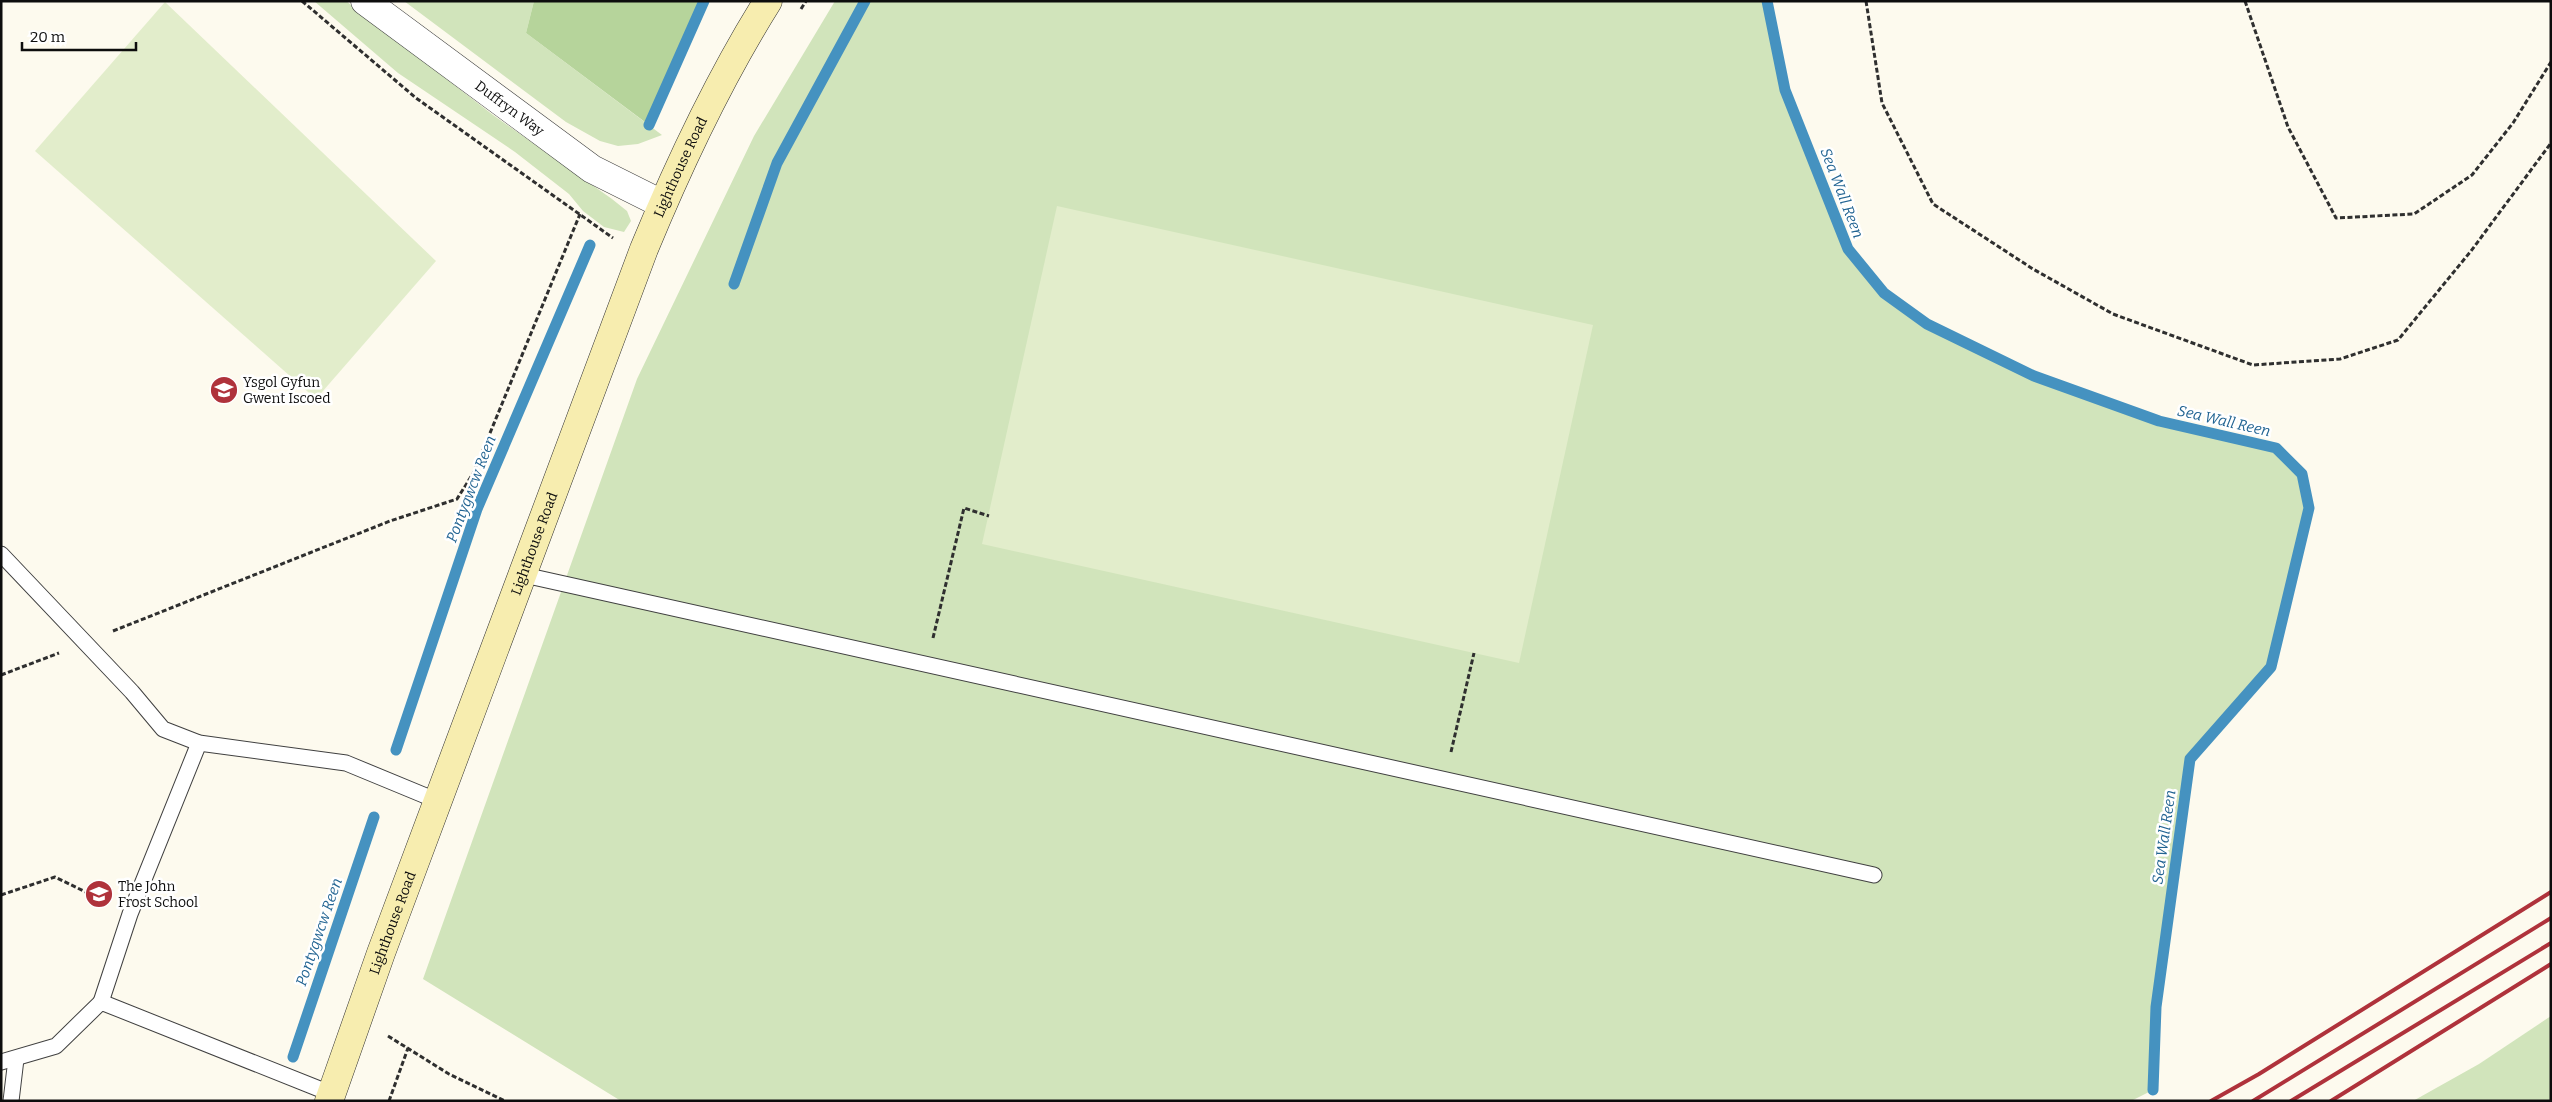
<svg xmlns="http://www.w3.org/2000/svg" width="2552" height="1102" font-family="Bitter,serif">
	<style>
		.green { fill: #d1e4bb }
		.forest { fill: #b6d49b }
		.pitch { fill: #e2edcb }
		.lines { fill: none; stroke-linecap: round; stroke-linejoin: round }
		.stream { stroke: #4592c0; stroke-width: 11 }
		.service-casing { stroke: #404040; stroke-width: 17 }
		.tertiary-casing { stroke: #404040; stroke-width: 29 }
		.secondary-casing { stroke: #2f2f2f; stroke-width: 29 }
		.path { stroke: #2f2f2f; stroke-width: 3; stroke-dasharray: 5 2.5; stroke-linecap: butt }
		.service { stroke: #fff; stroke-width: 15 }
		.tertiary { stroke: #fff; stroke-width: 28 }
		.secondary { stroke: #f7edaf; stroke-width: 28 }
		.rail { stroke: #af323b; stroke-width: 4 }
		.labels { text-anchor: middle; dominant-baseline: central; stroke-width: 5; stroke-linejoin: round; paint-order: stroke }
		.street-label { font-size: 14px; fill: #0d0d0d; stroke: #fff }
		.poi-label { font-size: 14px; fill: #0d0d0d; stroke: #fff; text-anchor: start }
		.water-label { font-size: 15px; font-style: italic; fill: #226492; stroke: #fff }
	</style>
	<rect width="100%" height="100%" fill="#fdfaee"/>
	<g class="green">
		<polygon points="314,1 346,1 493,115 612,199 627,211 631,221 624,232 604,227 583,211 569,194 515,152 398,73"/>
		<polygon points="404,1 534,1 526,33 662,135 638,144 618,146 600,141 566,122"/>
		<polygon points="835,1 1767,1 1785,90 1847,249 1884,293 1927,324 2034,376 2159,421 2276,448 2302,474 2309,508 2271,667 2190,759 2156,1007 2153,1090 2131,1101 621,1101 423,979 637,379 754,136"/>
		<polygon points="2551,1016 2551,1101 2413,1101 2479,1064"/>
	</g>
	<polygon class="forest" points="534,1 704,1 649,125 526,33"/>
	<g class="pitch">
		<polygon points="165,2 436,261 316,399 35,151"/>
		<polygon points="1057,206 1593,325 1519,663 982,544"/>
	</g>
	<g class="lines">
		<g class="stream">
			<polyline points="1767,1 1785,90 1848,249 1884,293 1927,324 2034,376 2159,421 2276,448 2302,474 2309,508 2271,667 2190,759 2156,1007 2153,1090"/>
			<polyline points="649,125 704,1"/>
			<polyline points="734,284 777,163 865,1"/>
			<polyline points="396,750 477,509 590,245"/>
			<polyline points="293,1057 374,817"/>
		</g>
		<defs>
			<g id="service">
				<polyline points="1,554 132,692 163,729 199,743 346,763 438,801"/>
				<polyline points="524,575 1874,875"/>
				<polyline points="101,1002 130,914 199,743"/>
				<polyline points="1,1062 56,1046 101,1002 332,1094"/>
				<polyline points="11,1101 16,1059"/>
			</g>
			<g id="tertiary">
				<path id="s1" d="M 365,1 L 592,169 L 662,204"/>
			</g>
			<g id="secondary">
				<path id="s2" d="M 329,1101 L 381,953 L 644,249 C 679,164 719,79 768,1"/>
			</g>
		</defs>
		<use href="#service" class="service-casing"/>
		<use href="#tertiary" class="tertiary-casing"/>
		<use href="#secondary" class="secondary-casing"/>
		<g class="path">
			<polyline points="302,1 416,98 613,238"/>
			<polyline points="1866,1 1882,103 1933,204 2033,269 2113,314 2253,365 2340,359 2398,340 2471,251 2551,143"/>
			<polyline points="2245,1 2288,127 2336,218 2414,214 2472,175 2513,123 2551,62"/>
			<polyline points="801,9 806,1"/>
			<polyline points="113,631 390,521 457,499 474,472 580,214"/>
			<polyline points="933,638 964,508 989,516"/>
			<polyline points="1,675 59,653"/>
			<polyline points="1451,752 1474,653"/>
			<polyline points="1,895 55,877 106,902"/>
			<polyline points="388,1036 449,1074 505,1101"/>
			<polyline points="389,1101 408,1048"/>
		</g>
		<use href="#service" class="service"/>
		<use href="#tertiary" class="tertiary"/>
		<use href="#secondary" class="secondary"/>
		<g class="rail">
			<polyline points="2211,1101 2259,1074 2551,892"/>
			<polyline points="2253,1101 2551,918"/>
			<polyline points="2291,1101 2551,943"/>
			<polyline points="2331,1101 2551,964"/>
		</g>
	</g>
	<defs>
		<symbol id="school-disc" viewBox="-11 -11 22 22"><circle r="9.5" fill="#af323b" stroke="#fff"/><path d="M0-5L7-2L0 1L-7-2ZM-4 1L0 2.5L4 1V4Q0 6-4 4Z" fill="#fff"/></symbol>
	</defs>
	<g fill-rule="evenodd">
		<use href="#school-disc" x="208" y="374" width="32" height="32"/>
		<use href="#school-disc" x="83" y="878" width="32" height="32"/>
	</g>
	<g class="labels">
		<g class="street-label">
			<text stroke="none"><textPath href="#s1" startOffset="180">Duffryn Way</textPath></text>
			<text stroke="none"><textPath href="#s2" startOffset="998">Lighthouse Road</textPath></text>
			<text stroke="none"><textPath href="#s2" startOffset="594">Lighthouse Road</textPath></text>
			<text stroke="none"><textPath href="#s2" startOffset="189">Lighthouse Road</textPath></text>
		</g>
		<g class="poi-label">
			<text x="243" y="382">Ysgol Gyfun<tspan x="243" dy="16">Gwent Iscoed</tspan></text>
			<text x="118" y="886">The John<tspan x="118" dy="16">Frost School</tspan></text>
		</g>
		<g class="water-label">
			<text transform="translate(1842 193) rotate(69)">Sea Wall Reen</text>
			<text transform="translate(2224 421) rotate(13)">Sea Wall Reen</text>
			<text transform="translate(471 489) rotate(-69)">Pontygwcw Reen</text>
			<text transform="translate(2164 837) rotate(-82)">Sea Wall Reen</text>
			<text transform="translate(319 932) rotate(-71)">Pontygwcw Reen</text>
		</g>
	</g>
	<rect width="2552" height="1102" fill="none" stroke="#0d0d0d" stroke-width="5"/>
	<path d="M22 42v8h114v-8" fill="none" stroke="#0d0d0d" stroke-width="2.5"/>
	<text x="30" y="42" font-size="15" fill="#0d0d0d" stroke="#ffffff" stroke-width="4" paint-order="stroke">20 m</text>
</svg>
